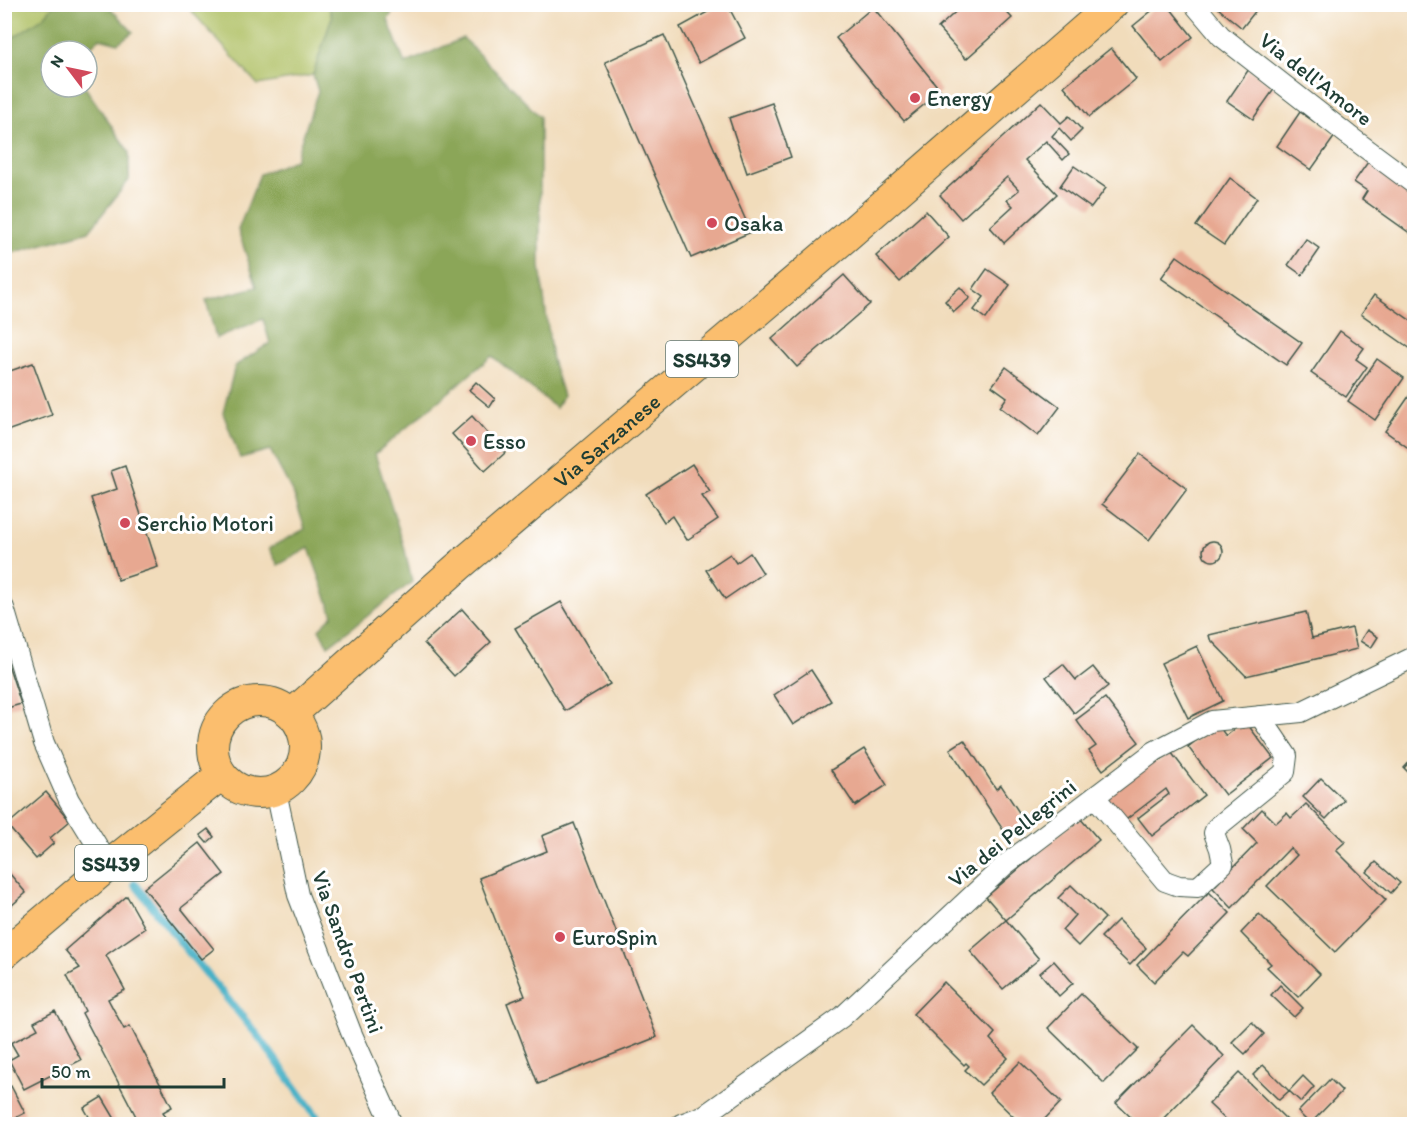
<svg xmlns="http://www.w3.org/2000/svg" width="1419" height="1129" font-family="Itim,sans-serif">
	<style>
		.green { fill: #afc063; stroke: #677e4c; stroke-width: 1.5 }
		.forest { fill: #8ba659; stroke: #557246; stroke-width: 1.5 }
		.lines { fill: none; stroke-linecap: round; stroke-linejoin: round }
		.stream { stroke: #47b1c6; stroke-width: 8 }
		.building { fill: #e7a891 }
		.street-casing { stroke: #3e5548; stroke-width: 22 }
		.primary-casing { stroke: #3e5548; stroke-width: 32 }
		.street { stroke: #fff; stroke-width: 20 }
		.primary { stroke: #fbbe6e; stroke-width: 30 }
		.poi-dot { fill: #d1495b; stroke: #fff; stroke-width: 2 }
		.labels { text-anchor: middle; dominant-baseline: central; stroke-width: 6; stroke-linejoin: round; paint-order: stroke }
		.shield { fill: #fff; stroke: #627771; stroke-width: 1.5 }
		.shield-label { font-size: 21px; font-weight: bold; fill: #1f3d34 }
		.street-label { font-size: 22px; fill: #1f3d34; stroke: #fff }
		.poi-label { font-size: 22px; fill: #1f3d34; stroke: #fff; text-anchor: start }
	</style>
	<rect width="100%" height="100%" fill="#fff"/>
	<filter id="ink" filterUnits="userSpaceOnUse"><feTurbulence type="fractalNoise" baseFrequency=".0167" numOctaves="2"/><feDisplacementMap in="SourceGraphic" scale="12" xChannelSelector="R" yChannelSelector="G"/><feConvolveMatrix kernelMatrix="1 2 1 2 8 2 1 2 1" color-interpolation-filters="sRGB"/></filter>
	<filter id="wash" filterUnits="userSpaceOnUse"><feTurbulence type="fractalNoise" baseFrequency=".008" numOctaves="4" result="noise"/><feDisplacementMap in="SourceGraphic" scale="24" xChannelSelector="R" yChannelSelector="G"/><feGaussianBlur stdDeviation="1.35" result="paint"/><feColorMatrix in="noise" values="0 0 0 0 0 0 0 0 0 0 0 0 0 0 0 0 0 1.4 0 .05"/><feComposite in="paint" operator="in"/></filter>
	<g filter="url(#wash)">
		<rect width="100%" height="100%" fill="#f1dcbb"/>
		<g class="green">
			<polygon points="5,5 54,5 44,17 5,43"/>
			<polygon points="186,5 328,5 332,17 313,75 258,85"/>
		</g>
		<g class="forest">
			<polygon points="54,5 107,5 133,32 118,43 100,38 86,51 51,51 51,87 85,87 129,152 129,180 89,231 12,253 4,228 5,43 44,17"/>
			<polygon points="328,5 396,5 388,20 405,64 463,38 540,117 540,266 552,360 563,396 556,408 492,356 375,454 404,546 412,582 328,646 319,629 333,615 309,548 278,565 269,548 305,529 294,495 270,450 240,458 223,413 235,366 270,343 263,319 216,338 206,300 257,287 238,230 260,174 295,160 318,91 313,75 332,17"/>
		</g>
		<g class="lines">
			<polyline class="stream" points="135,884 182,944 259,1037 322,1124"/>
		</g>
		<g id="blocks">
			<g class="building">
				<polygon points="722,4 727,4 745,38 699,63 680,27"/>
				<polygon points="964,4 999,4 1012,18 966,59 938,28"/>
				<polygon points="1160,4 1167,4 1193,37 1162,62 1133,26"/>
				<polygon points="1223,4 1261,4 1242,28 1219,9"/>
				<polygon points="873,7 941,91 904,121 836,38"/>
				<polygon points="664,35 751,232 691,258 605,62"/>
				<polygon points="1111,48 1136,79 1089,117 1064,86"/>
				<polygon points="1249,69 1275,88 1253,119 1227,101"/>
				<polygon points="1041,102 1061,123 1069,116 1082,130 1071,141 1059,128 1052,136 1069,154 1063,160 1046,141 1025,160 1057,194 1004,243 990,227 1013,206 1007,200 1019,190 1007,177 961,219 940,195"/>
				<polygon points="772,103 791,157 747,173 729,118"/>
				<polygon points="1300,112 1335,136 1311,170 1277,146"/>
				<polygon points="1370,159 1414,195 1414,236 1362,199 1367,191 1354,182"/>
				<polygon points="1074,166 1106,188 1091,208 1060,186"/>
				<polygon points="1230,178 1257,198 1224,245 1196,226"/>
				<polygon points="926,211 949,237 900,282 876,256"/>
				<polygon points="1306,239 1320,249 1302,275 1288,265"/>
				<polygon points="1177,256 1302,343 1286,365 1161,278"/>
				<polygon points="987,269 1010,285 986,319 974,310 984,297 973,289"/>
				<polygon points="844,275 870,304 797,367 772,339"/>
				<polygon points="960,287 970,298 954,312 945,301"/>
				<polygon points="1374,295 1414,323 1414,343 1411,349 1361,314"/>
				<polygon points="1340,331 1364,348 1356,359 1367,367 1346,397 1311,373"/>
				<polygon points="1377,359 1404,378 1375,420 1348,401"/>
				<polygon points="33,363 52,415 4,432 4,373"/>
				<polygon points="1006,367 1060,407 1038,436 1000,407 1007,397 992,386"/>
				<polygon points="476,382 495,399 490,407 469,390"/>
				<polygon points="1414,389 1414,452 1385,431"/>
				<polygon points="472,416 505,453 485,471 452,434"/>
				<polygon points="1140,454 1187,489 1149,540 1102,504"/>
				<polygon points="692,464 710,492 702,496 718,519 687,540 672,516 664,522 646,494"/>
				<polygon points="125,466 158,567 118,580 91,498 117,489 111,471"/>
				<circle cx="1213" cy="551" r="10"/>
				<polygon points="750,553 763,573 725,599 706,570 730,554 736,563"/>
				<polygon points="561,602 610,684 565,711 515,628"/>
				<polygon points="462,609 491,642 454,676 424,643"/>
				<polygon points="1306,612 1312,638 1352,628 1357,649 1246,676 1210,639 1209,635"/>
				<polygon points="1367,630 1378,637 1371,648 1360,641"/>
				<polygon points="1197,646 1223,701 1188,718 1161,663"/>
				<polygon points="4,652 21,704 4,709"/>
				<polygon points="1063,664 1076,680 1093,667 1108,686 1074,713 1046,677"/>
				<polygon points="811,670 831,701 793,725 774,695"/>
				<polygon points="1105,698 1139,742 1103,770 1089,751 1096,746 1076,720"/>
				<polygon points="1245,721 1273,758 1225,795 1188,747 1217,724 1226,736"/>
				<polygon points="964,740 996,789 1001,785 1026,823 1007,836 950,749"/>
				<polygon points="864,749 887,785 855,806 831,770"/>
				<polygon points="1171,752 1204,795 1152,836 1138,818 1169,794 1166,789 1123,822 1103,796 1153,758 1157,763"/>
				<polygon points="1414,757 1414,778 1404,768"/>
				<polygon points="1321,778 1344,800 1326,819 1303,797"/>
				<polygon points="46,792 70,821 50,838 54,843 36,859 7,825"/>
				<polygon points="1306,804 1345,842 1336,850 1386,900 1335,952 1267,886 1297,855 1290,848 1232,908 1213,888 1257,843 1243,829 1262,809 1276,823 1287,813 1291,818"/>
				<polygon points="1079,817 1099,840 1006,920 986,897"/>
				<polygon points="574,823 657,1037 538,1084 507,1003 525,996 479,878 547,851 542,836"/>
				<polygon points="208,829 214,837 207,843 200,835"/>
				<polygon points="200,843 224,874 181,908 214,949 201,959 144,888"/>
				<polygon points="1376,862 1400,883 1391,893 1367,872"/>
				<polygon points="4,867 26,893 4,912"/>
				<polygon points="1071,885 1105,918 1078,946 1062,930 1075,915 1058,898"/>
				<polygon points="1209,892 1230,913 1188,956 1183,952 1154,982 1137,965"/>
				<polygon points="127,896 145,928 106,955 125,990 108,999 124,1029 130,1026 172,1107 163,1112 170,1124 140,1124 82,1013 85,1011 67,975 80,968 65,950"/>
				<polygon points="1259,914 1320,974 1298,997 1267,967 1271,964 1241,933"/>
				<polygon points="1006,920 1039,959 1003,989 970,951"/>
				<polygon points="1118,920 1146,948 1130,965 1101,937"/>
				<polygon points="1054,961 1073,983 1059,996 1040,973"/>
				<polygon points="944,982 995,1033 990,1039 1008,1058 981,1085 965,1070 969,1066 966,1063 964,1065 913,1014"/>
				<polygon points="1280,985 1303,1008 1294,1017 1271,995"/>
				<polygon points="1081,994 1138,1049 1104,1083 1048,1028"/>
				<polygon points="55,1011 81,1060 24,1089 9,1060 18,1055 11,1043 38,1029 34,1022"/>
				<polygon points="1252,1022 1264,1034 1245,1054 1232,1042"/>
				<polygon points="1193,1025 1224,1056 1158,1124 1138,1124 1116,1103"/>
				<polygon points="1020,1062 1061,1102 1040,1124 1021,1124 989,1093"/>
				<polygon points="1263,1065 1289,1091 1303,1076 1314,1087 1301,1102 1289,1091 1279,1100 1253,1075"/>
				<polygon points="1239,1073 1288,1121 1285,1124 1230,1124 1209,1104"/>
				<polygon points="1330,1079 1342,1091 1310,1124 1298,1112"/>
				<polygon points="11,1086 25,1113 15,1118 18,1124 4,1124 4,1090"/>
				<polygon points="102,1097 118,1124 88,1124 92,1122 84,1108"/>
			</g>
		</g>
	</g>
	<g filter="url(#ink)">
		<use href="#blocks" fill-opacity="0" stroke="#3e5548" stroke-width="1.5"/>
		<g class="lines">
			<defs>
				<g id="street">
					<polyline points="1194,4 1221,36 1348,135 1414,184"/>
					<polyline points="4,608 44,743 69,800 109,865"/>
					<polyline points="276,791 298,895 351,1032 392,1124"/>
					<polyline points="1095,797 1165,881 1179,886 1198,887 1223,864 1220,849 1214,833 1216,828 1285,772 1287,756 1260,716"/>
					<polyline points="681,1124 705,1115 842,1017 1006,864 1155,751 1212,721 1301,712 1414,657"/>
				</g>
				<g id="primary">
					<circle cx="259" cy="747" r="46"/>
					<path id="s1" d="M 292,714 L 460,565 L 846,237 L 1113,4"/>
					<polyline points="4,954 109,865 221,775"/>
				</g>
			</defs>
			<use href="#street" class="street-casing"/>
			<use href="#primary" class="primary-casing"/>
			<use href="#street" class="street"/>
			<use href="#primary" class="primary"/>
		</g>
	</g>
	<g class="poi-dot">
		<circle cx="915" cy="98" r="6"/>
		<circle cx="712" cy="223" r="6"/>
		<circle cx="471" cy="441" r="6"/>
		<circle cx="125" cy="523" r="6"/>
		<circle cx="560" cy="937" r="6"/>
	</g>
	<g class="labels">
		<g class="shield">
			<rect x="666" y="341" width="72" height="36" rx="4.5"/>
			<rect x="75" y="845" width="72" height="36" rx="4.5"/>
		</g>
		<g class="shield-label">
			<text x="702" y="359">SS439</text>
			<text x="111" y="863">SS439</text>
		</g>
		<g class="street-label">
			<text transform="translate(1316 79) rotate(38)">Via dell'Amore</text>
			<text stroke="none"><textPath href="#s1" startOffset="417">Via Sarzanese</textPath></text>
			<text transform="translate(1012 833) rotate(-39)">Via dei Pellegrini</text>
			<text transform="translate(348 952) rotate(70)">Via Sandro Pertini</text>
		</g>
		<g class="poi-label">
			<text x="927" y="98">Energy</text>
			<text x="724" y="223">Osaka</text>
			<text x="483" y="441">Esso</text>
			<text x="137" y="523">Serchio Motori</text>
			<text x="572" y="937">EuroSpin</text>
		</g>
	</g>
	<rect width="1419" height="1129" fill="none" stroke="#fff" stroke-width="24"/>
	<g transform="translate(69 69) rotate(302)"><circle r="28" fill="#ffffff" stroke="#a5b1ae" stroke-width="1.5"/>
	<path d="M0-4.5L10 22L0 15L-10 22Z" fill="#d1495b"/>
	<text y="-9" font-size="16" font-weight="bold" text-anchor="middle" fill="#1f3d34">N</text>
	</g>
	<path d="M42 1078v9h182v-9" fill="none" stroke="#1f3d34" stroke-width="3"/>
	<text x="51" y="1078" font-size="18" fill="#1f3d34" stroke="#ffffff" stroke-width="4.5" paint-order="stroke">50 m</text>
</svg>
